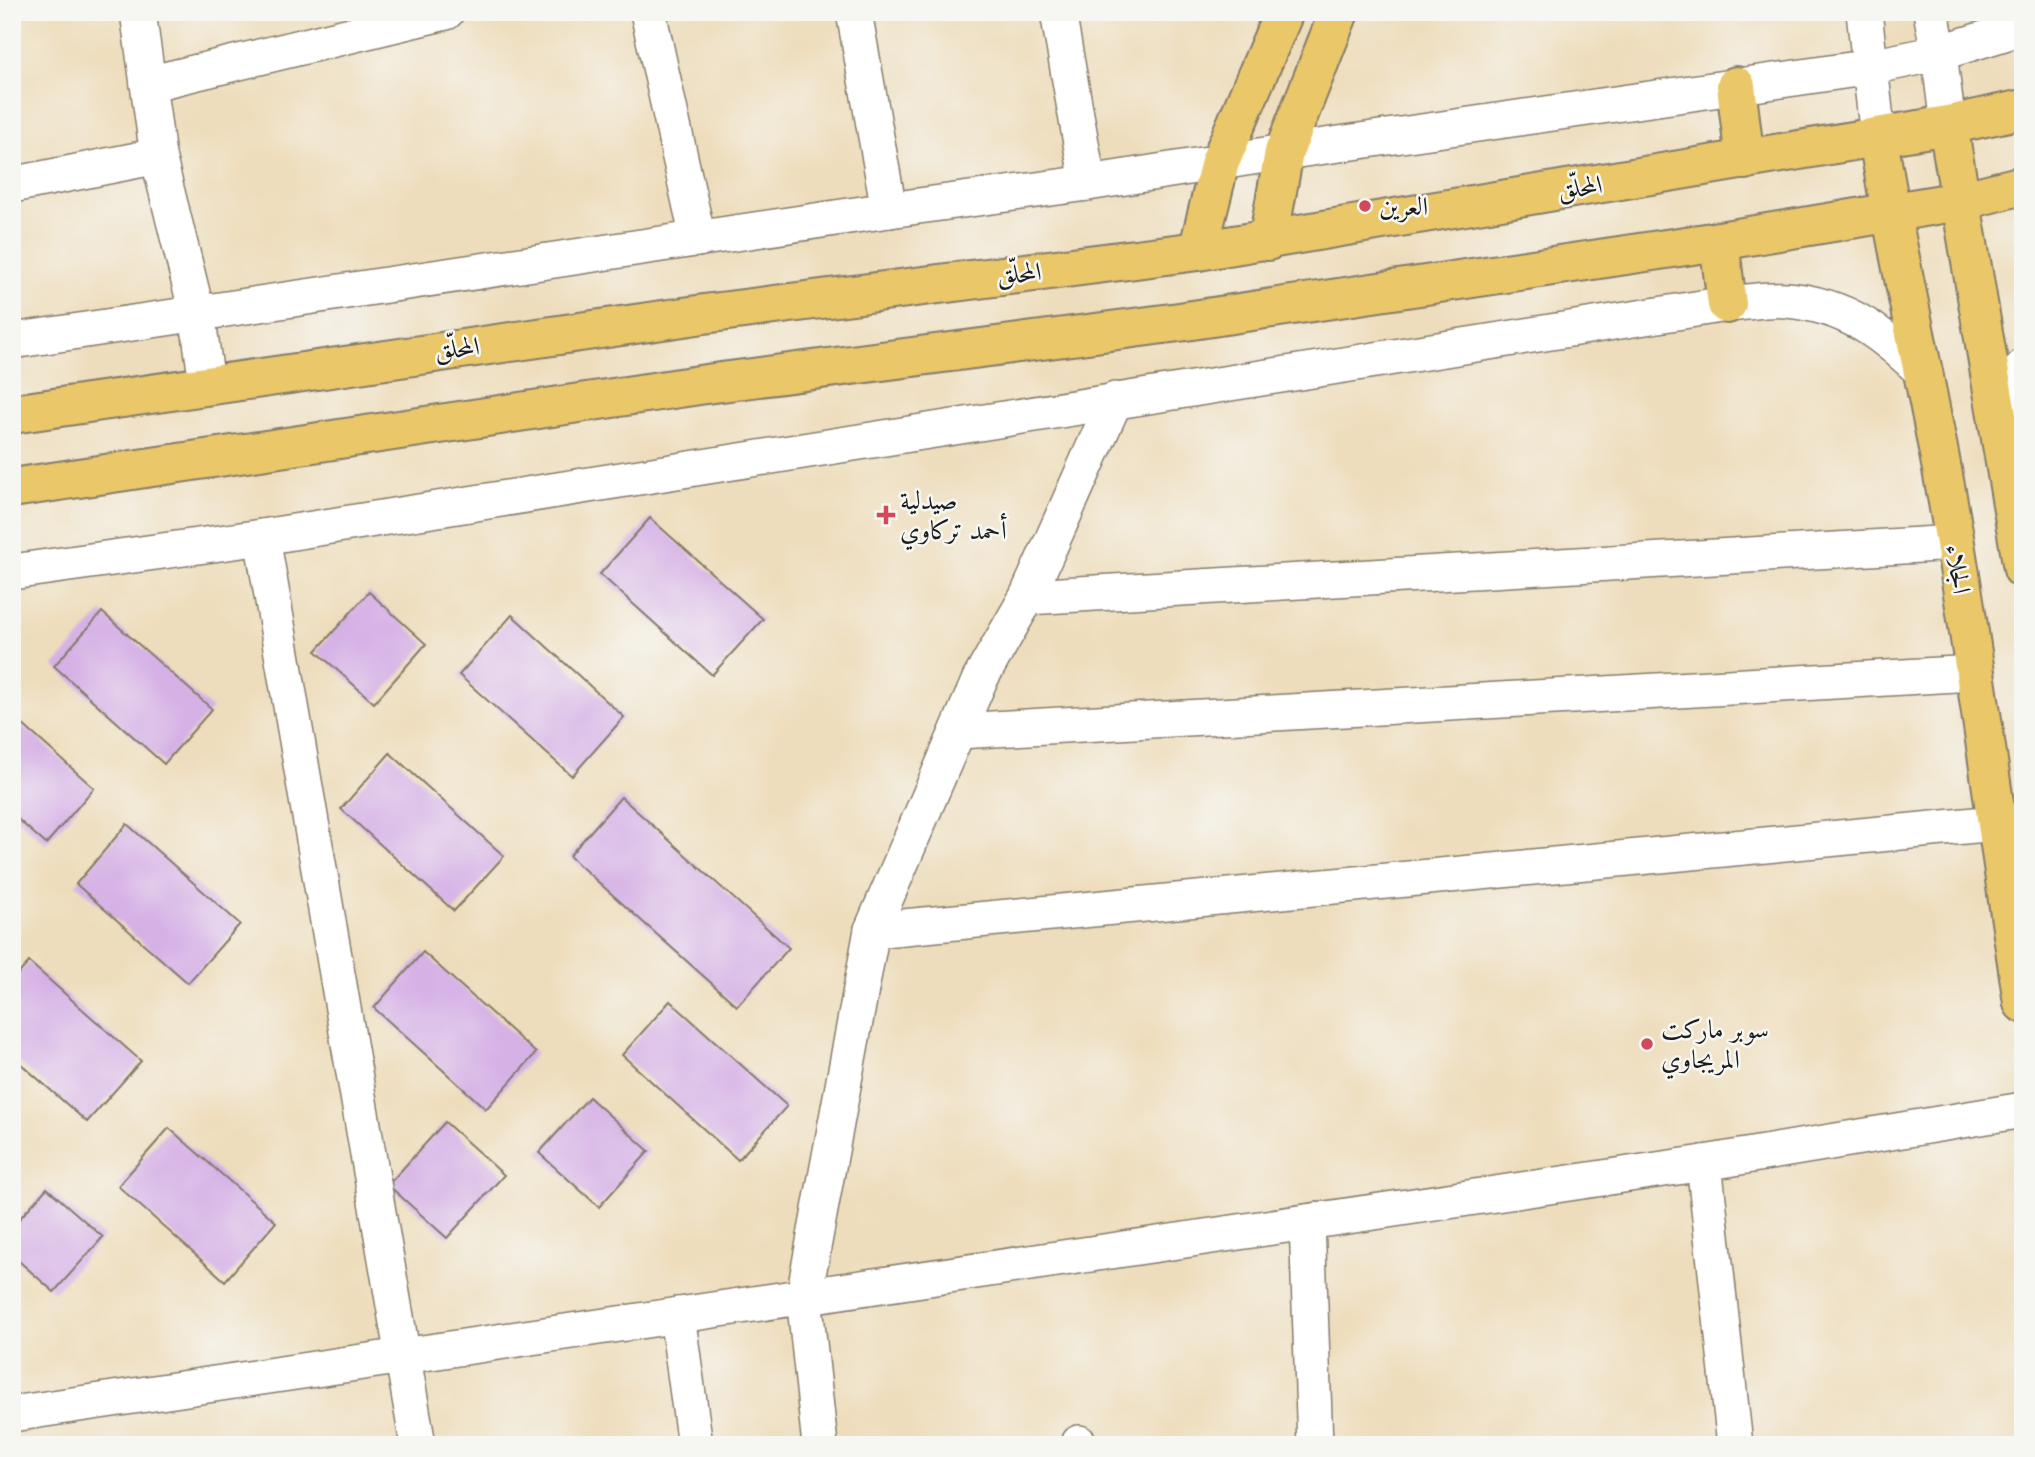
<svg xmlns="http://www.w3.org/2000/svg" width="2035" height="1457" font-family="Cardo,Amiri,serif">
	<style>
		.building { fill: #d6b1e6 }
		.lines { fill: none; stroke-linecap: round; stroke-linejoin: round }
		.minor-casing { stroke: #857c6c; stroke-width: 38 }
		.major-casing { stroke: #857c6c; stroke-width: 42 }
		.highway-casing { stroke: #857c6c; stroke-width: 42 }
		.minor { stroke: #fff; stroke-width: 35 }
		.major { stroke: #eac769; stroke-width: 38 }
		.highway { stroke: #eac769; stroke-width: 38 }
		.poi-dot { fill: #d1495b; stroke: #f6f6f2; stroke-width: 2.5 }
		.labels { text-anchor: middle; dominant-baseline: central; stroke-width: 5; stroke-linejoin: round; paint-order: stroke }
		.street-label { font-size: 26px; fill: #1c1c1c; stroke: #f6f6f2 }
		.poi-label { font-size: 26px; fill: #1c1c1c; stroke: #f6f6f2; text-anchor: start }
	</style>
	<rect width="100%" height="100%" fill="#f6f6f2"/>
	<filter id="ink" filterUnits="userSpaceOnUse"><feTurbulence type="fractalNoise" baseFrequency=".0143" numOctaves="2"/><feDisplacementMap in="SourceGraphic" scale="14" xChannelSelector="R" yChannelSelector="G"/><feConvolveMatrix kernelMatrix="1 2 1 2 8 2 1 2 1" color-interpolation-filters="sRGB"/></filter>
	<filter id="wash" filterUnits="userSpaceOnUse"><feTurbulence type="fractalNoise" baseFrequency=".00686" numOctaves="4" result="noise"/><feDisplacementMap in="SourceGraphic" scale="28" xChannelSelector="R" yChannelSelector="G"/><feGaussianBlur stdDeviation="1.57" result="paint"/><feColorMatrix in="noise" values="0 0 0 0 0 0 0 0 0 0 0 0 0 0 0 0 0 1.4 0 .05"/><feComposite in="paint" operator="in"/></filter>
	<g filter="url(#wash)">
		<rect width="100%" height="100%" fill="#eeddbc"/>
		<g id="blocks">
			<g class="building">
				<polygon points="650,518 763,619 712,675 600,574"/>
				<polygon points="369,592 426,644 374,703 316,651"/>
				<polygon points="102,612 212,709 164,764 54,666"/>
				<polygon points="512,615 624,717 572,776 459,675"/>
				<polygon points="12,715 94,788 46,844 12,814"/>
				<polygon points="390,753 504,856 454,911 341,809"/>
				<polygon points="621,797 789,948 737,1006 569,856"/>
				<polygon points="127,824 240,924 188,983 76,884"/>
				<polygon points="423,952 536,1053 486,1109 374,1008"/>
				<polygon points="29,962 141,1061 87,1122 12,1056 12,981"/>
				<polygon points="670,1001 787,1106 738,1160 622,1055"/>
				<polygon points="589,1097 649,1151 599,1207 539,1153"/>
				<polygon points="445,1122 504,1175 447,1238 388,1185"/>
				<polygon points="169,1128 276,1222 225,1281 118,1186"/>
				<polygon points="47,1188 103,1237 54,1292 12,1255 12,1227"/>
			</g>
		</g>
	</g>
	<g filter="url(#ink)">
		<use href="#blocks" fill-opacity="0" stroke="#857c6c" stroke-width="2"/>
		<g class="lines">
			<defs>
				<g id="minor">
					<polyline points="138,12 158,156 197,313 207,384"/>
					<polyline points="648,12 698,239"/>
					<polyline points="854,12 889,210"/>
					<polyline points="1058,12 1088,183"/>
					<polyline points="1864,12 1878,138"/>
					<polyline points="1931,12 1939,53 1948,125"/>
					<polyline points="148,84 446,12"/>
					<polyline points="12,185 158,156"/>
					<polyline points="12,341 889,210 1088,183 1284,152 1871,67 1939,53 2023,27"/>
					<polyline points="1997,423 2023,367"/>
					<polyline points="262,537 418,1445"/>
					<path d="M 12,572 L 262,537 L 1727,304 C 1746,303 1768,298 1787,300 C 1847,305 1883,334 1925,374"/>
					<polyline points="1027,597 1955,543"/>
					<polyline points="958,731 1974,673"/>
					<polyline points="872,930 1996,823"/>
					<polyline points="1704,1163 1735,1445"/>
					<polyline points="1307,1222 1315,1445"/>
					<polyline points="677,1315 695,1445"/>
					<polyline points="12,1414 1704,1163 2023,1110"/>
					<polyline points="820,1445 804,1296 872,930 980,679 1027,597 1115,400"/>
					<polyline points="1079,1445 1079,1443"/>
				</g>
				<g id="major">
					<polyline points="1948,125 2023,109"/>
					<polyline points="1960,201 2023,185"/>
					<polyline points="1268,241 1284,152 1339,12"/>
					<polyline points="1198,251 1220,162 1284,12"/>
				</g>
				<g id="highway">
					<polyline points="1736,86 1745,160"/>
					<path d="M 1878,138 C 1900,274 1933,407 1955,543 C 1980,696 2000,850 2023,1003"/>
					<polyline points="1719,241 1727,304"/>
					<polyline points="12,414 704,314 1198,251 1948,125 2023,569"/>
					<polyline points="12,488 706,384 1179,322 1719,241 1960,201"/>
				</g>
			</defs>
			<use href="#minor" class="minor-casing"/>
			<use href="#major" class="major-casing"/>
			<use href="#highway" class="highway-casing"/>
			<use href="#minor" class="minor"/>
			<use href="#major" class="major"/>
			<use href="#highway" class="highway"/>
		</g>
	</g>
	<g class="poi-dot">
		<circle cx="1365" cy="206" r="7"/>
		<path d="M882.5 504.5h7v7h7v7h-7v7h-7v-7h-7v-7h7z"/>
		<circle cx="1647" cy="1044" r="7"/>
	</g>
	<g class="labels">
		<g class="street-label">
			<text transform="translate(1580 188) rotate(-10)">المحلّق</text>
			<text transform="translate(1019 274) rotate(-7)">المحلّق</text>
			<text transform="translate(457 349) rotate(-8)">المحلّق</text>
			<text transform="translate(1958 569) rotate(81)">الجلاء</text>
		</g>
		<g class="poi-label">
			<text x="1379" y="206">العرين</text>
			<text x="900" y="500">صيدلية<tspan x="900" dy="30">أحمد تركاوي</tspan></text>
			<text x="1661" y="1029">سوبر ماركت<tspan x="1661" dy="30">المريجاوي</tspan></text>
		</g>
	</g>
	<rect width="2035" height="1457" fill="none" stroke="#f6f6f2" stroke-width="42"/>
</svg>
